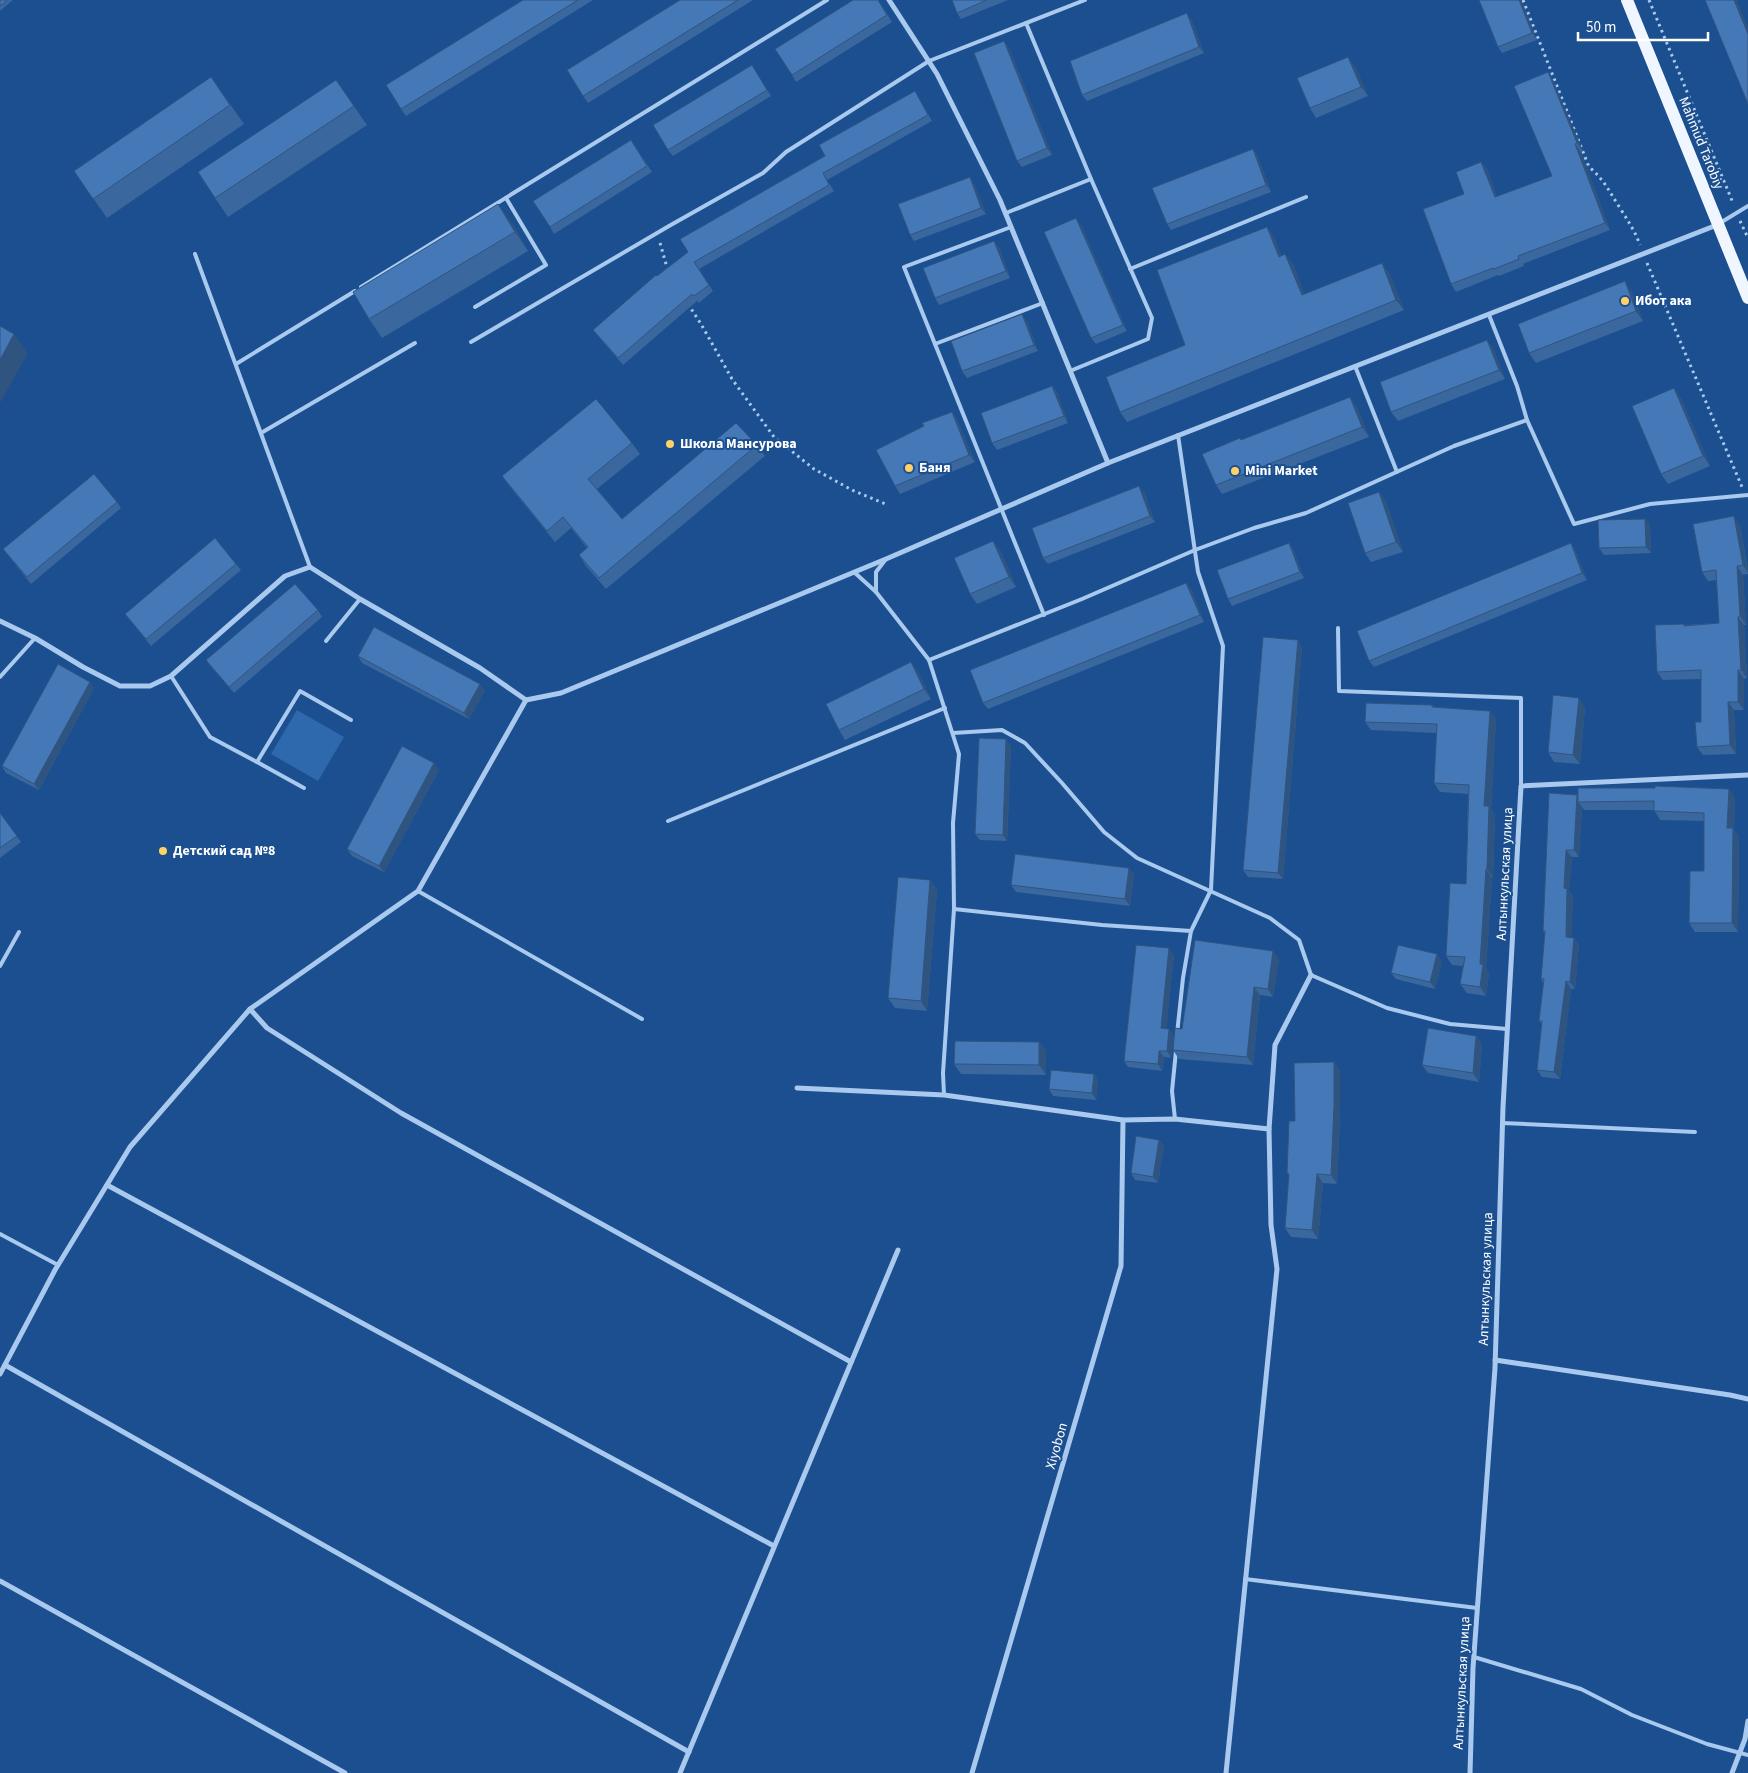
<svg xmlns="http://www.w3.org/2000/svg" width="1748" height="1773" font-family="'Source Sans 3',sans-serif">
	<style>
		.green { fill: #2e69ad }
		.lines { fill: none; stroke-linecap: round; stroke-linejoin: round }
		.path { stroke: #a9c9ee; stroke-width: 3; stroke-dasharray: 2.5 4; stroke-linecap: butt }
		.service { stroke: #a9c9ee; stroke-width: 4 }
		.minor { stroke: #a9c9ee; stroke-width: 5 }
		.primary { stroke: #f0f6ff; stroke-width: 12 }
		.wall { fill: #3a679d }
		.shaded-wall { fill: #305480 }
		.building { fill: #4478b7; stroke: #305480 }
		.poi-dot { fill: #ffd166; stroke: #1b4f8f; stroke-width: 2 }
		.labels { text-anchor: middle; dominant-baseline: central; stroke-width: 4; stroke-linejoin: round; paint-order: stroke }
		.street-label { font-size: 14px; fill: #fff; stroke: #1b4f8f }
		.poi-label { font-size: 14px; font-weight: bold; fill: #fff; stroke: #1b4f8f; text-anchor: start }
	</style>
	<rect width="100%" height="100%" fill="#1b4f8f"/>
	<polygon class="green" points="297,710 344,737 318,781 271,754"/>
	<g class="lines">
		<g class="path">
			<path d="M 1523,0 L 1589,167 C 1604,179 1610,193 1620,208 C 1628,221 1635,231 1640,245"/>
			<polyline points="1649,0 1733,203"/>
			<polyline points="1740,221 1748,238"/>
			<polyline points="660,243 668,271"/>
			<polyline points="1647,263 1742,487"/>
			<polyline points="688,304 701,324 732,379 774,437 814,469 852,490 888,505"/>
		</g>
		<g class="service">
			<polyline points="1026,23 1091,179"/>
			<polyline points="1006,213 1091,179 1152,318 1148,339 1070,371"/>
			<polyline points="1720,223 1748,206"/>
			<polyline points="1011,227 904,267 1044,615"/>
			<polyline points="195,254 310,567"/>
			<polyline points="1130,269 1306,197"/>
			<polyline points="361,287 827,0"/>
			<polyline points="475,307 546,265 506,198"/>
			<polyline points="1489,315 1517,386 1527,420"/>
			<polyline points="471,342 669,226 763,173 786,152 929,61 1085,0"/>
			<polyline points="935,344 1043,303"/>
			<polyline points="236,364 355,291"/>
			<polyline points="1355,366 1397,472"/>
			<polyline points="261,433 415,343"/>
			<polyline points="886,559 876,572 876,592 929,660 959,754 953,823 954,909 943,1073 944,1095"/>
			<polyline points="854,572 876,592"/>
			<polyline points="1338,628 1339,691 1521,698 1521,786"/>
			<polyline points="326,641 360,599"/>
			<polyline points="929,660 1082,599 1195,550 1254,528 1306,513 1454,446 1527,420 1574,524 1650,504 1748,495"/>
			<polyline points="171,676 210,737 257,762 300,691 351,720"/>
			<polyline points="0,677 35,638"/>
			<polyline points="953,733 1002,730 1025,743 1062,783 1104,832 1137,858 1270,918 1299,940 1311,975 1387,1008 1450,1024 1507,1029"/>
			<polyline points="257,762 304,788"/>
			<polyline points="668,821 945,708"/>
			<polyline points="418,891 642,1019"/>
			<polyline points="954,909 1102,925 1191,931"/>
			<polyline points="0,966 19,932"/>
			<polyline points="1177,1034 1183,978 1191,931 1211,890 1223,646 1198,572 1178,435"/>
			<polyline points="1175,1119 1172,1091 1176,1051"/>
			<polyline points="1502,1123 1695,1132"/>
			<polyline points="0,1234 58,1265"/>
			<polyline points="1245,1579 1477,1608"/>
			<polyline points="1474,1657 1581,1689 1632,1715 1707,1744 1748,1755"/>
		</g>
		<g class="minor">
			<polyline points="889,0 937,74 1000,200 1108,463"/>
			<polyline points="0,621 35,638 83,667 120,686 150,686 171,676 285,576 310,567 360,599 480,668 526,700 561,693 886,559 1108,463 1717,225"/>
			<polyline points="250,1009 267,1028 401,1113 851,1362"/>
			<polyline points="797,1088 944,1095 1123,1120 1175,1119 1269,1129"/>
			<polyline points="107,1185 774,1546"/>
			<polyline points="1495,1360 1730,1395 1748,1399"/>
			<polyline points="5,1365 689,1752"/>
			<polyline points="0,1374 55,1270 130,1147 250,1009 418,891 526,700"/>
			<polyline points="0,1581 345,1773"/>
			<polyline points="680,1773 898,1250"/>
			<polyline points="972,1773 1121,1266 1123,1120"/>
			<polyline points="1226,1773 1277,1269 1271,1225 1269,1129 1275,1045 1311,975"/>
			<polyline points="1470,1773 1473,1668 1495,1368 1503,1107 1521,786 1748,775"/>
			<polyline points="1732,1773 1745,1739 1748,1721"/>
		</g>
		<polyline class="primary" points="1627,0 1748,298"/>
	</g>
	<g class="wall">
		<polygon points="0,0 13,0 0,11"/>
		<polygon points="523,0 593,0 406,116 401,109"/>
		<polygon points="680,0 753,0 588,103 583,96"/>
		<polygon points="853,0 878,0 892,22 796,82 792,75"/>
		<polygon points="952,0 1008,0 961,19 957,13"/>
		<polygon points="1479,0 1521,0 1537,40 1502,53 1498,47"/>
		<polygon points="1191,19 1204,53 1087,101 1082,95"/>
		<polygon points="1004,41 1009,48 1052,155 1022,167 1017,161"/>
		<polygon points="1355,66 1368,96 1316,118 1310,108"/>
		<polygon points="756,72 771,96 673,156 668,150"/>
		<polygon points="1548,72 1553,80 1583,151 1581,152 1610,230 1523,264 1524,266 1499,276 1498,275 1456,292 1451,284 1464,194 1481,162 1487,169 1497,197 1552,176"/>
		<polygon points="211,77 244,124 107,218 74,171"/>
		<polygon points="336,80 367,125 228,217 215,198"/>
		<polygon points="915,91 919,98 932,121 827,180 834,191 699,269 713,291 699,303 697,301 623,365 598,336 593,330 657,276"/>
		<polygon points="631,140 652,172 554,234 550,227"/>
		<polygon points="1253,149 1257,155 1271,192 1171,230 1167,224"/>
		<polygon points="974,184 986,214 914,241 910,235"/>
		<polygon points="512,223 528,251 382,338 369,319"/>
		<polygon points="1081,225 1127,331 1096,344 1091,338"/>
		<polygon points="1267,227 1274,237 1281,255 1293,264 1304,294 1382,263 1389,273 1404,310 1127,422 1120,412 1185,345"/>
		<polygon points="999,247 1010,278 939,305 935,298"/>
		<polygon points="1631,291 1643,321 1536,363 1529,353"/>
		<polygon points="1027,321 1038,351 967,378 962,371"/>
		<polygon points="1487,340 1494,350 1505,379 1398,421 1391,412"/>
		<polygon points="1052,386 1057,392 1068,423 997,450 992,443"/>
		<polygon points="1681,398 1710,466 1668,484 1661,474"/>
		<polygon points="1357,407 1369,437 1222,494 1216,485 1242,440"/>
		<polygon points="952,412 957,420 975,462 900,494 895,486"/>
		<polygon points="632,443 640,454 597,489 622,519 757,445 765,456 606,589 586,566 579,555 587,548 571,528 555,542 510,487 502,476"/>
		<polygon points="1144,492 1155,522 1048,564 1043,558"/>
		<polygon points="1379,492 1386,502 1403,552 1371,562 1365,553"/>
		<polygon points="117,502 121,508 31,584 3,549"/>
		<polygon points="1645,519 1650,525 1651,553 1604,555 1599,548"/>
		<polygon points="1740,525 1748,570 1748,574 1743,575 1746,625 1744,625 1747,678 1744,679 1744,710 1734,710 1736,754 1703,755 1697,747 1701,722 1701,679 1663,680 1657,672 1684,624 1685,625 1719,623 1716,580 1708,581 1702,572"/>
		<polygon points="1289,543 1293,549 1304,578 1232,606 1228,599"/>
		<polygon points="1571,543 1575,550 1587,580 1374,667 1369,661"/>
		<polygon points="1000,550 1016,587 977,604 970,594"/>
		<polygon points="236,564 241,570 151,646 125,614"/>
		<polygon points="1186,583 1191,589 1204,622 988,709 983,703"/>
		<polygon points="318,610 322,617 234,693 211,667 206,660"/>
		<polygon points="1302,646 1283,879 1248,877 1243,870"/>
		<polygon points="358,656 485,690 469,719 362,663"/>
		<polygon points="918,672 931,699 845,740 839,730"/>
		<polygon points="94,688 39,790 6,773 2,766"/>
		<polygon points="1432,705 1434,707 1496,719 1491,809 1495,815 1493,878 1492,878 1486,968 1489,973 1486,996 1467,993 1460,984 1463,966 1452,965 1446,956 1466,884 1468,794 1440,792 1434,783 1437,733 1371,730 1365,722"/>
		<polygon points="1585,707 1580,764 1554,762 1548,752"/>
		<polygon points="1011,746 1007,841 980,840 975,834"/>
		<polygon points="439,770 384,872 352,856 347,849"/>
		<polygon points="1577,795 1578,796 1735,797 1734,830 1739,837 1738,932 1695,932 1689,923 1704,871 1704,821 1660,820 1654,810 1584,810 1582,807 1579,857 1572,857 1569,891 1573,896 1571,938 1574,938 1579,945 1575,989 1571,989 1560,1079 1542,1077 1537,1070 1542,1024 1539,1021 1543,983 1541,979 1545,933 1543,931"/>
		<polygon points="0,813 21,842 0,858"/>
		<polygon points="1134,874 1130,906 1016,892 1011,885"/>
		<polygon points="930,880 937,890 927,1011 895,1008 888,998"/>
		<polygon points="1174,955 1166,1029 1169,1029 1174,1036 1171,1058 1164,1057 1162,1071 1128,1067 1124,1061"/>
		<polygon points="1279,959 1273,997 1260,995 1253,1065 1179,1059 1173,1050 1182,1029"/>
		<polygon points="1442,961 1435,989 1396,979 1391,973"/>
		<polygon points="1476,1036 1482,1044 1479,1082 1428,1073 1422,1065"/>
		<polygon points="1039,1042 1046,1051 1046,1075 961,1074 954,1064"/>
		<polygon points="1334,1062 1340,1071 1340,1115 1337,1184 1323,1183 1318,1239 1291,1237 1285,1228 1289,1176 1287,1173 1295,1121"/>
		<polygon points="1094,1074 1098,1081 1096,1100 1053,1096 1049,1089"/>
		<polygon points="1159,1140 1164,1146 1158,1183 1135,1180 1131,1173"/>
	</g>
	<g class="shaded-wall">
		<polygon points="1519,0 1521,0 1537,40 1532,33"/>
		<polygon points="1734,0 1737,0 1748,28 1748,34"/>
		<polygon points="1187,13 1191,19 1204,53 1199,47"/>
		<polygon points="1004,41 1009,48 1052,155 1047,148"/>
		<polygon points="1348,57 1355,66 1368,96 1361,87"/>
		<polygon points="1548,72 1553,80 1583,151 1577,143"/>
		<polygon points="1575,144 1581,152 1610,230 1605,223"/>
		<polygon points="1253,149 1257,155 1271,192 1266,185"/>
		<polygon points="1481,162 1487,169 1500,205 1495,197"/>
		<polygon points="970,177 974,184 986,214 981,208"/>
		<polygon points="498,204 512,223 528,251 515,232"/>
		<polygon points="1076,218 1081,225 1127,331 1123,325"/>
		<polygon points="1267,227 1274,237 1286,267 1279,257"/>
		<polygon points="994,241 999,247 1010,278 1006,271"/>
		<polygon points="1285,254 1293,264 1309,305 1302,295"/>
		<polygon points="1382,263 1389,273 1404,310 1396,300"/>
		<polygon points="1625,281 1631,291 1643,321 1636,311"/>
		<polygon points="1022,314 1027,321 1038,351 1034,345"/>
		<polygon points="14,334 28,353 0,403 0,360"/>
		<polygon points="1487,340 1494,350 1505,379 1499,370"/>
		<polygon points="1052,386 1057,392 1068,423 1064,416"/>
		<polygon points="1674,388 1681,398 1710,466 1703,456"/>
		<polygon points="1350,397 1357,407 1369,437 1362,427"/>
		<polygon points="952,412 957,420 975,462 969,455"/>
		<polygon points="1139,486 1144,492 1155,522 1150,516"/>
		<polygon points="1379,492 1386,502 1403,552 1396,542"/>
		<polygon points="1734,516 1740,525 1748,573 1743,565"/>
		<polygon points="1645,519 1650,525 1651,553 1646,547"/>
		<polygon points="993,541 1000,550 1016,587 1009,577"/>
		<polygon points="1289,543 1293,549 1304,578 1300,572"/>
		<polygon points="1571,543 1575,550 1587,580 1582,573"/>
		<polygon points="1737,566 1743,575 1746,625 1740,616"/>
		<polygon points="1186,583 1191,589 1204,622 1200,615"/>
		<polygon points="1738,617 1744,625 1747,678 1741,670"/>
		<polygon points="1298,640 1302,646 1283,879 1278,873"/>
		<polygon points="911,662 918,672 931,699 924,689"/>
		<polygon points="1738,670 1744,679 1744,710 1738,702"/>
		<polygon points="90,682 94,688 39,790 34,784"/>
		<polygon points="480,684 485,690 469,719 464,713"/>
		<polygon points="1579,698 1585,707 1580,764 1573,755"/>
		<polygon points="1728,702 1734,710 1736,754 1730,745"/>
		<polygon points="1490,711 1496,719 1491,809 1495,815 1493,878 1487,869 1484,806"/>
		<polygon points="1006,739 1011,746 1007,841 1003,835"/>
		<polygon points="434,763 439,770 384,872 379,866"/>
		<polygon points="1729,789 1735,797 1734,830 1739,837 1738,932 1732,923 1727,828"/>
		<polygon points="1577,795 1582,802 1578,802 1582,807 1579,857 1574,850"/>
		<polygon points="1566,850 1572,857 1569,891 1573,896 1571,944 1566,937 1564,888"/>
		<polygon points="1129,868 1134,874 1130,906 1125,899"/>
		<polygon points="1486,869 1492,878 1486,968 1489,973 1486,996 1480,987 1480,964"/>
		<polygon points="930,880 937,890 927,1011 921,1001"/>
		<polygon points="1574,938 1579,945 1575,989 1570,982"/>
		<polygon points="1169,948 1174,955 1166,1035 1161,1028"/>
		<polygon points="1273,951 1279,959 1273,997 1268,989"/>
		<polygon points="1437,954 1442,961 1435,989 1430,982"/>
		<polygon points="1566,981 1571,989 1560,1079 1554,1072"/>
		<polygon points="1254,987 1260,995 1253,1065 1247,1057"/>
		<polygon points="1169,1029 1174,1036 1171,1058 1167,1051"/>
		<polygon points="1476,1036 1482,1044 1479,1082 1473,1073"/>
		<polygon points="1039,1042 1046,1051 1046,1075 1039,1065"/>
		<polygon points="1159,1051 1164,1057 1162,1071 1158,1064"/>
		<polygon points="1334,1062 1340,1071 1340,1115 1337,1184 1331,1175"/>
		<polygon points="1094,1074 1098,1081 1096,1100 1092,1093"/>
		<polygon points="1159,1140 1164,1146 1158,1183 1153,1177"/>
		<polygon points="1317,1174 1323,1183 1318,1239 1312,1230"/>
	</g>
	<g class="building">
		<polygon points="0,0 7,0 0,6"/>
		<polygon points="523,0 578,0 401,109 386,85"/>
		<polygon points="680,0 738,0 583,96 567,70"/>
		<polygon points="853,0 878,0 887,15 792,75 775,49"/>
		<polygon points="952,0 987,0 957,13"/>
		<polygon points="1479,0 1519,0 1532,33 1498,47"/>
		<polygon points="1705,0 1734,0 1748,34 1748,104"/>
		<polygon points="1187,13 1199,47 1082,95 1070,61"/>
		<polygon points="1004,41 1047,148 1017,161 974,53"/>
		<polygon points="1348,57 1361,87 1310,108 1297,78"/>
		<polygon points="752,65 767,90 668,150 653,125"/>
		<polygon points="1548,72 1577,143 1575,144 1605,223 1518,256 1519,259 1494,269 1493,268 1451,284 1423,209 1464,194 1456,172 1481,162 1495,197 1552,176 1514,86"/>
		<polygon points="211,77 230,105 93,199 74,171"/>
		<polygon points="336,80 354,106 215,198 198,172"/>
		<polygon points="915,91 928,115 823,173 829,185 694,262 709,285 694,296 692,294 618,358 593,330 656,275 657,276 688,252 680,239 825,156 819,145"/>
		<polygon points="631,140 647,166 550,227 533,201"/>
		<polygon points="1253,149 1266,185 1167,224 1152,188"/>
		<polygon points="970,177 981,208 910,235 898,204"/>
		<polygon points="498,204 515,232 369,319 353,292"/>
		<polygon points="1076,218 1123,325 1091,338 1044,232"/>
		<polygon points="1267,227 1279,257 1285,254 1302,295 1382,263 1396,300 1120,412 1106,377 1185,345 1157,270"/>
		<polygon points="994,241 1006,271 935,298 923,268"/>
		<polygon points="1625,281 1636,311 1529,353 1518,324"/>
		<polygon points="1022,314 1034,345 962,371 951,341"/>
		<polygon points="0,326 14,334 0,360"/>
		<polygon points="1487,340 1499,370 1391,412 1380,382"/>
		<polygon points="1052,386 1064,416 992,443 981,413"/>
		<polygon points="1674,388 1703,456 1661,474 1632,406"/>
		<polygon points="1350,397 1362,427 1216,485 1202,454 1240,438 1241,440"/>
		<polygon points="596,399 632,443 588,479 622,519 736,423 757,445 599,578 579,555 588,547 563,517 547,531 502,476"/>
		<polygon points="952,412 969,455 895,486 876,450 924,426 922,423"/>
		<polygon points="94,474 117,502 27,577 3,549"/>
		<polygon points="1139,486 1150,516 1043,558 1032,528"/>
		<polygon points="1379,492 1396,542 1365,553 1348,503"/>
		<polygon points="1734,516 1743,565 1737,566 1740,616 1738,617 1741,670 1738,670 1738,702 1728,702 1730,745 1697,747 1695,722 1701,722 1701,670 1657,672 1655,625 1684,624 1684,626 1719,623 1716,570 1702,572 1693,524"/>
		<polygon points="1645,519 1646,547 1599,548 1598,520"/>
		<polygon points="215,538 236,564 146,639 125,614"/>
		<polygon points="993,541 1009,577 970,594 954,558"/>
		<polygon points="1289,543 1300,572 1228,599 1217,570"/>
		<polygon points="1571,543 1582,573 1369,661 1357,631"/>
		<polygon points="1186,583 1200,615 983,703 970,670"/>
		<polygon points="295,584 318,610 229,687 206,660"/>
		<polygon points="374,627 480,684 464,713 358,656"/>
		<polygon points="1263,637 1298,640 1278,873 1243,870"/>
		<polygon points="911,662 924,689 839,730 826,704"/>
		<polygon points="58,664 90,682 34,784 2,766"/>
		<polygon points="1553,695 1579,698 1573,755 1548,752"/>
		<polygon points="1366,703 1432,705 1432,707 1490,711 1484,806 1489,806 1487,869 1486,869 1480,964 1483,964 1480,987 1460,984 1465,957 1446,956 1450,883 1466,884 1469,785 1434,783 1437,724 1365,722"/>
		<polygon points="979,738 1006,739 1003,835 975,834"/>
		<polygon points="402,746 434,763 379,866 347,849"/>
		<polygon points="1655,786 1729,789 1727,828 1733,828 1732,923 1689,923 1690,871 1704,871 1704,813 1654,811 1654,801 1578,802 1578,788 1655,788"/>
		<polygon points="1549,793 1577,795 1574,850 1566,850 1564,888 1567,889 1566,937 1574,938 1570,982 1566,981 1554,1072 1537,1070 1542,1021 1539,1021 1544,979 1541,979 1545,931 1543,931"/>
		<polygon points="0,813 17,836 0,848"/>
		<polygon points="1015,854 1129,868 1125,899 1011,885"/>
		<polygon points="898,877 930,880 921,1001 888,998"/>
		<polygon points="1195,940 1273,951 1268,989 1254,987 1247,1057 1173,1050 1175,1028 1182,1029"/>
		<polygon points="1136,945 1169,948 1161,1028 1169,1029 1167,1051 1159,1051 1158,1064 1124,1061"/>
		<polygon points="1398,945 1437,954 1430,982 1391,973"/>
		<polygon points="1428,1028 1476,1036 1473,1073 1422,1065"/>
		<polygon points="955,1041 1039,1042 1039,1065 954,1064"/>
		<polygon points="1334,1062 1334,1106 1331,1175 1317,1174 1312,1230 1285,1228 1289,1174 1287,1173 1289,1121 1295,1121 1294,1063"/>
		<polygon points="1051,1070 1094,1074 1092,1093 1049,1089"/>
		<polygon points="1136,1136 1159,1140 1153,1177 1131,1173"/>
	</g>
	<g class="poi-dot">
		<circle cx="1625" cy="301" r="5"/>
		<circle cx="670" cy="444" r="5"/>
		<circle cx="909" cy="468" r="5"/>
		<circle cx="1235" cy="471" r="5"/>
		<circle cx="163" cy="851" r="5"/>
	</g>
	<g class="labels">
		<g class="street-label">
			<text transform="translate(1701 143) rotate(68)">Mahmud Tarobiy</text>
			<text transform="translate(1505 874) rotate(-87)">Алтынкульская улица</text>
			<text transform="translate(1486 1279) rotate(-88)">Алтынкульская улица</text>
			<text transform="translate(1057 1446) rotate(-74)">Xiyobon</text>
			<text transform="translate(1462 1683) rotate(-87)">Алтынкульская улица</text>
		</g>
		<g class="poi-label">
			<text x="1635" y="301">Ибот ака</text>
			<text x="680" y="444">Школа Мансурова</text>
			<text x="919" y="468">Баня</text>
			<text x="1245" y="471">Mini Market</text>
			<text x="173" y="851">Детский сад №8</text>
		</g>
	</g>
	<path d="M1578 32v8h130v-8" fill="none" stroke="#ffffff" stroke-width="2.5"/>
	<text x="1586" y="32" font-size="15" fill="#ffffff" stroke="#1b4f8f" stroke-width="4" paint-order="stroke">50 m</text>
</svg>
